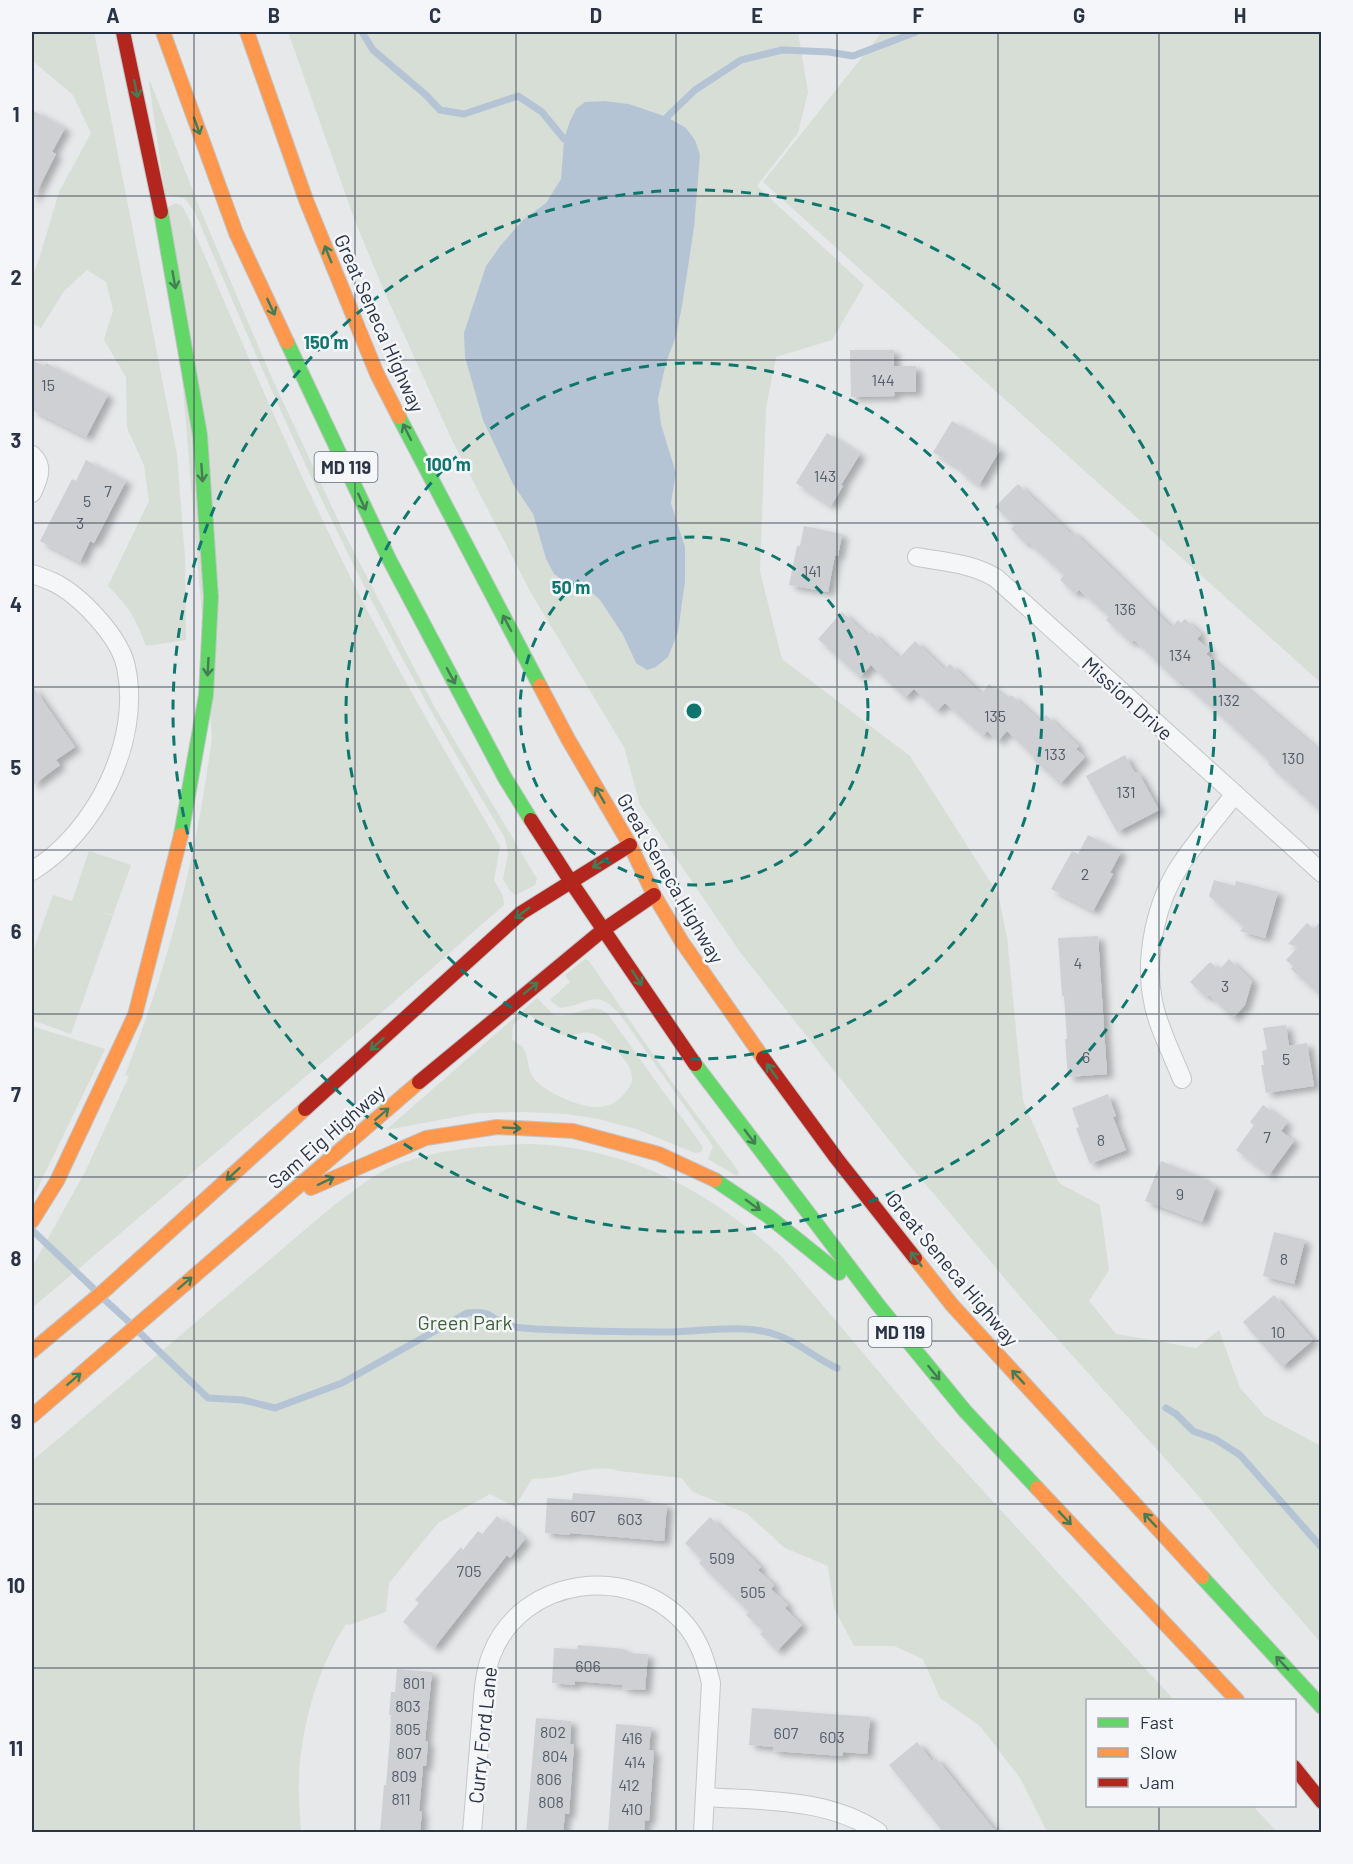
<svg xmlns="http://www.w3.org/2000/svg" width="1353" height="1864" font-family="Barlow,sans-serif">
	<style>
		.green { fill: #d6ded6; fill-rule: evenodd }
		.water { fill: #b4c4d5 }
		.lines { fill: none; stroke-linecap: round; stroke-linejoin: round }
		.stream { stroke: #b4c4d5; stroke-width: 7 }
		.building { fill: #ced0d3; filter: url(#shadow) }
		.street-casing { stroke: #c4c6c8; stroke-width: 20 }
		.fast-casing { stroke: #c2c5c8; stroke-width: 16 }
		.slow-casing { stroke: #c2c5c8; stroke-width: 16 }
		.jam-casing { stroke: #c2c5c8; stroke-width: 16 }
		.street { stroke: #f5f6f7; stroke-width: 18 }
		.fast { stroke: #63d668; stroke-width: 14 }
		.slow { stroke: #ff974d; stroke-width: 14 }
		.jam { stroke: #b3261e; stroke-width: 14 }
		.oneway { stroke: #447d55 }
		.grid { fill: none; stroke: #2b3445; stroke-width: 1.5; stroke-opacity: 0.55 }
		.ring { fill: none; stroke: #0f766e; stroke-width: 3; stroke-dasharray: 10 8 }
		.labels { text-anchor: middle; dominant-baseline: central; stroke-width: 5; stroke-linejoin: round; paint-order: stroke }
		.number-label { font-size: 16px; fill: #545c69 }
		.shield { fill: #f4f6f9; stroke: #676e7b; stroke-width: 1.5 }
		.shield-label { font-size: 18px; font-weight: bold; fill: #2b3445 }
		.street-label { font-size: 20px; fill: #2b3445; stroke: #f4f6f9 }
		.park-label { font-size: 20px; fill: #3f6138; stroke: #f4f6f9 }
		.centre { fill: #0f766e; stroke: #f4f6f9; stroke-width: 3 }
		.ring-label { font-size: 18px; text-anchor: middle; font-weight: bold; fill: #0f766e; stroke: #f4f6f9; stroke-width: 5; stroke-linejoin: round; paint-order: stroke }
		.neatline { fill: none; stroke: #2b3445; stroke-width: 2 }
		.grid-label { font-size: 20px; text-anchor: middle; font-weight: bold; fill: #2b3445 }
	</style>
	<defs>
		<filter id="shadow"><feDropShadow dx="6" dy="4" stdDeviation="3" flood-color="#0004"/></filter>
	</defs>
	<rect width="100%" height="100%" fill="#e6e8ea"/>
	<g class="green">
		<path d="M 32,32 L 94,32 L 177,455 L 185,558 L 186,640 L 146,646 C 136,618 129,607 108,586 L 149,501 L 144,465 L 127,428 L 126,377 L 104,340 L 113,310 L 106,282 L 87,270 L 64,291 L 41,328 L 32,323 L 32,278 L 39,259 L 59,192 L 91,133 L 73,95 L 34,62 L 32,56 Z"/>
		<path d="M 288,32 L 798,32 L 808,92 L 798,133 L 757,186 L 864,285 L 832,340 L 776,357 L 766,408 L 760,571 L 782,659 L 910,756 L 998,894 L 1007,937 L 1023,1101 L 1059,1183 L 1100,1205 L 1109,1270 L 1089,1301 L 1116,1334 L 1196,1348 L 1219,1330 L 1240,1388 L 1265,1416 L 1321,1446 L 1321,1643 L 1266,1579 L 1196,1493 L 1028,1306 L 901,1155 L 740,952 L 640,805 L 624,747 L 531,593 L 452,440 L 385,293 L 355,221 ZM 605,101 L 629,104 L 651,113 L 694,228 L 676,335 L 666,363 L 658,399 L 661,424 L 676,473 L 671,503 L 685,547 L 685,582 L 682,606 L 668,657 L 656,667 L 636,663 L 623,635 L 600,600 L 587,588 L 562,580 L 554,574 L 546,559 L 533,514 L 513,484 L 499,452 L 478,294 L 486,266 L 501,245 L 523,220 L 546,203 L 561,179 L 564,139 L 585,103 Z"/>
		<polygon points="882,32 1321,32 1321,683 763,182"/>
		<path d="M 150,81 L 198,204 L 233,287 L 271,376 L 343,531 L 434,706 L 537,879 L 535,885 L 516,895 L 510,891 L 503,879 L 508,854 L 505,838 C 444,736 385,631 333,523 C 284,421 239,317 195,212 L 184,198 L 165,195 L 149,82 Z"/>
		<path d="M 176,203 L 182,206 L 188,217 C 236,329 284,442 338,552 C 387,653 444,750 500,846 L 494,880 L 503,896 L 504,905 L 389,1006 L 32,1308 L 32,1267 L 85,1172 L 129,1076 L 125,1075 C 170,961 196,858 212,737 L 168,207 Z"/>
		<polygon points="89,851 131,865 113,915 99,911 113,916 71,1034 32,1020 32,954 53,895 72,901"/>
		<path d="M 585,959 L 589,961 L 672,1082 L 736,1168 L 739,1173 L 737,1176 L 708,1159 L 713,1146 L 621,1016 C 596,986 590,1005 560,1008 L 550,1000 L 570,982 L 565,975 Z"/>
		<path d="M 537,998 L 554,1015 C 575,1019 591,1000 607,1013 L 703,1147 L 701,1152 L 695,1153 L 636,1129 L 599,1119 L 566,1114 L 525,1112 L 477,1113 L 386,1130 ZM 528,1014 C 539,1020 552,1034 564,1035 C 578,1037 584,1027 599,1037 C 612,1045 633,1063 632,1079 C 632,1085 627,1091 623,1095 C 618,1102 608,1107 599,1107 C 581,1108 549,1094 536,1081 C 527,1072 529,1058 523,1047 L 512,1040 L 513,1025 L 523,1016 Z"/>
		<polygon points="32,1026 105,1049 32,1200"/>
		<path d="M 532,1144 C 547,1145 563,1146 578,1149 C 656,1162 724,1204 782,1257 L 934,1437 L 1174,1700 L 1088,1700 L 1088,1806 L 1253,1806 L 1277,1832 L 1047,1832 L 1020,1778 L 980,1726 L 940,1698 L 923,1659 L 894,1646 L 854,1646 L 834,1608 L 828,1566 L 785,1548 L 746,1513 L 693,1492 L 681,1478 L 619,1471 C 599,1465 581,1471 561,1476 C 552,1478 541,1478 532,1479 L 515,1507 L 490,1494 L 438,1523 L 389,1583 L 386,1612 L 349,1625 L 346,1624 C 318,1667 301,1726 299,1777 C 298,1795 300,1814 301,1832 L 32,1832 L 32,1461 L 333,1206 C 350,1194 368,1178 387,1169 C 432,1149 483,1145 532,1144 Z"/>
	</g>
	<polygon class="water" points="605,101 629,104 667,117 686,128 695,140 700,155 694,228 682,306 676,336 666,363 658,399 661,424 676,473 671,503 685,547 685,582 678,632 668,657 656,667 647,670 636,663 623,635 600,600 587,588 562,580 554,574 546,559 533,514 513,484 483,420 465,357 464,333 486,266 501,245 523,220 546,203 561,179 564,139 570,121 576,109 585,102"/>
	<g class="lines">
		<g class="stream">
			<polyline points="362,32 373,50 426,95 440,110 464,114 518,96 542,112 564,139"/>
			<polyline points="667,117 695,90 741,60 782,50 829,52 853,56 916,32"/>
			<polyline points="32,1230 95,1290"/>
			<polyline points="105,1300 130,1323"/>
			<path d="M 140,1333 L 208,1398 L 243,1400 L 275,1408 L 342,1383 L 467,1313 C 494,1310 489,1319 509,1326 C 517,1328 528,1328 536,1329 C 578,1331 621,1332 664,1332 C 699,1332 744,1323 777,1335 C 799,1342 816,1359 837,1368"/>
			<polyline points="1166,1408 1176,1414 1193,1431 1215,1439 1240,1455 1322,1548"/>
		</g>
	</g>
	<g class="building">
		<polygon points="32,110 65,128 52,152 56,154 32,201"/>
		<polygon points="850,350 894,350 894,366 916,366 916,392 894,392 895,396 851,397"/>
		<polygon points="32,360 44,366 46,363 108,395 86,437 32,410"/>
		<polygon points="952,421 1000,450 979,485 961,473 962,470 933,452"/>
		<polygon points="827,433 860,454 841,485 843,486 831,506 796,483"/>
		<polygon points="86,460 126,481 94,543 90,541 80,562 40,541 72,479 76,481"/>
		<polygon points="1018,484 1070,533 1072,531 1105,562 1171,627 1178,620 1181,623 1185,619 1201,634 1197,639 1210,650 1206,654 1322,753 1322,813 1268,764 1270,762 1220,715 1181,681 1179,683 1134,640 1131,643 1106,620 1109,616 1079,590 1075,594 1060,580 1064,575 1028,542 1026,544 1011,529 1015,525 995,507"/>
		<polygon points="804,526 842,534 838,556 835,555 828,592 789,585 797,546 800,546"/>
		<polygon points="842,612 868,636 871,632 899,658 915,641 944,669 950,664 981,694 989,684 1007,699 1011,695 1040,721 1046,715 1079,746 1076,749 1085,757 1060,784 1033,759 1034,757 1007,731 998,741 987,731 983,736 945,703 937,711 914,689 905,698 871,665 860,677 818,639"/>
		<polygon points="32,685 75,747 56,760 60,765 32,786"/>
		<polygon points="1125,755 1135,773 1138,772 1159,810 1117,832 1086,776"/>
		<polygon points="1088,835 1121,852 1110,873 1113,874 1093,911 1051,889 1072,851 1078,854"/>
		<polygon points="1214,880 1235,886 1236,881 1278,892 1265,938 1240,931 1244,927 1209,896"/>
		<polygon points="1322,920 1322,997 1291,969 1293,966 1286,960 1298,947 1288,944 1307,923 1314,929"/>
		<polygon points="1098,936 1107,1074 1068,1077 1065,1039 1067,1039 1064,996 1062,996 1058,938"/>
		<polygon points="1229,959 1252,981 1245,1005 1233,1018 1209,995 1206,997 1190,982 1210,962 1219,970"/>
		<polygon points="1286,1025 1289,1046 1307,1043 1314,1086 1266,1093 1261,1065 1264,1065 1262,1051 1267,1050 1263,1028"/>
		<polygon points="1108,1094 1116,1116 1113,1117 1126,1150 1090,1164 1076,1128 1079,1127 1072,1108"/>
		<polygon points="1263,1105 1287,1123 1281,1131 1294,1141 1269,1175 1236,1150 1254,1125 1250,1122"/>
		<polygon points="1161,1161 1205,1179 1204,1181 1216,1186 1202,1222 1145,1201"/>
		<polygon points="1274,1232 1305,1240 1294,1284 1263,1276"/>
		<polygon points="1274,1295 1313,1340 1282,1367 1243,1322"/>
		<polygon points="573,1493 643,1499 643,1502 667,1504 664,1541 570,1533 570,1535 545,1533 547,1498 572,1500"/>
		<polygon points="497,1516 525,1539 510,1558 507,1555 434,1648 403,1622 419,1603 415,1600 461,1547 463,1550 478,1531 482,1534"/>
		<polygon points="710,1517 761,1567 758,1570 774,1585 771,1589 788,1605 785,1608 802,1625 777,1651 760,1634 763,1631 746,1615 749,1612 699,1563 702,1560 685,1543"/>
		<polygon points="578,1645 625,1649 625,1653 648,1654 645,1690 622,1689 623,1685 575,1681 575,1685 552,1683 554,1648 577,1649"/>
		<polygon points="397,1669 432,1672 425,1741 428,1742 426,1766 423,1766 419,1811 422,1811 420,1833 380,1833 384,1785 386,1785 390,1738 391,1715 389,1715 391,1692 395,1692"/>
		<polygon points="752,1708 870,1717 867,1754 843,1752 843,1756 773,1751 773,1747 749,1745"/>
		<polygon points="536,1718 571,1721 570,1744 574,1744 569,1814 565,1814 563,1833 526,1833"/>
		<polygon points="616,1724 651,1727 649,1750 654,1750 649,1821 645,1820 644,1833 608,1833"/>
		<polygon points="917,1742 932,1761 936,1758 997,1833 944,1833 889,1765"/>
	</g>
	<g class="lines">
		<defs>
			<g id="street">
				<path d="M 32,455 C 45,467 38,479 32,493"/>
				<path d="M 917,557 C 944,562 971,563 996,578 L 1322,873"/>
				<path d="M 32,574 C 39,576 46,579 53,582 C 80,595 120,637 126,667 C 142,741 95,833 32,871"/>
				<path d="M 1182,1079 C 1173,1056 1157,1025 1153,1001 C 1144,957 1156,901 1181,864 C 1197,840 1217,817 1235,794"/>
				<path d="M 706,1797 C 764,1801 829,1798 878,1832"/>
				<path d="M 472,1832 C 475,1796 478,1760 481,1723 C 483,1701 483,1677 491,1656 C 521,1576 632,1562 686,1625 C 700,1642 706,1662 711,1683 L 703,1832"/>
			</g>
			<g id="fast">
				<polyline points="161,212 200,435 211,597 206,695 181,835"/>
				<polyline points="287,342 389,559 505,778 531,820"/>
				<polyline points="399,417 540,686"/>
				<polyline points="695,1064 879,1306 965,1411 1037,1488"/>
				<polyline points="715,1180 768,1216 839,1273"/>
				<polyline points="1202,1577 1322,1707"/>
			</g>
			<g id="slow">
				<polyline points="163,32 236,233 287,342"/>
				<polyline points="247,32 306,200 377,374 399,417"/>
				<polyline points="540,686 568,739 630,845 654,895 682,942 763,1058"/>
				<polyline points="311,1188 426,1138 497,1127 573,1131 659,1154 715,1180"/>
				<polyline points="32,1221 57,1181 135,1015 181,835"/>
				<polyline points="915,1258 952,1305 1202,1577"/>
				<polyline points="32,1351 105,1290 305,1109"/>
				<polyline points="32,1416 419,1082"/>
				<polyline points="1037,1488 1237,1700"/>
			</g>
			<g id="jam">
				<polyline points="123,32 161,212"/>
				<polyline points="531,820 571,882 695,1064"/>
				<polyline points="763,1058 837,1159 915,1258"/>
				<polyline points="419,1082 603,930 654,895"/>
				<polyline points="305,1109 521,913 630,845"/>
				<polyline points="1294,1767 1322,1802"/>
			</g>
		</defs>
		<use href="#street" class="street-casing"/>
		<use href="#fast" class="fast-casing"/>
		<use href="#slow" class="slow-casing"/>
		<use href="#jam" class="jam-casing"/>
		<use href="#street" class="street"/>
		<use href="#fast" class="fast"/>
		<use href="#slow" class="slow"/>
		<use href="#jam" class="jam"/>
	</g>
	<defs><path id="oneway-shaft" d="M-6 0H5M1.5-3L5.5 0L1.5 3" fill="none" stroke-width="1.6" stroke-linecap="round" stroke-linejoin="round" transform="scale(1.5)"/></defs>
	<g class="oneway">
		<use href="#oneway-shaft" transform="translate(136 89) rotate(78)"/>
		<use href="#oneway-shaft" transform="translate(197 126) rotate(70)"/>
		<use href="#oneway-shaft" transform="translate(328 254) rotate(-112)"/>
		<use href="#oneway-shaft" transform="translate(174 280) rotate(80)"/>
		<use href="#oneway-shaft" transform="translate(271 307) rotate(65)"/>
		<use href="#oneway-shaft" transform="translate(407 432) rotate(-117)"/>
		<use href="#oneway-shaft" transform="translate(202 473) rotate(86)"/>
		<use href="#oneway-shaft" transform="translate(362 502) rotate(65)"/>
		<use href="#oneway-shaft" transform="translate(507 623) rotate(-118)"/>
		<use href="#oneway-shaft" transform="translate(208 667) rotate(93)"/>
		<use href="#oneway-shaft" transform="translate(451 676) rotate(62)"/>
		<use href="#oneway-shaft" transform="translate(600 795) rotate(-120)"/>
		<use href="#oneway-shaft" transform="translate(600 863) rotate(148)"/>
		<use href="#oneway-shaft" transform="translate(522 913) rotate(144)"/>
		<use href="#oneway-shaft" transform="translate(637 978) rotate(56)"/>
		<use href="#oneway-shaft" transform="translate(531 988) rotate(-39)"/>
		<use href="#oneway-shaft" transform="translate(377 1044) rotate(138)"/>
		<use href="#oneway-shaft" transform="translate(772 1071) rotate(-126)"/>
		<use href="#oneway-shaft" transform="translate(382 1114) rotate(-41)"/>
		<use href="#oneway-shaft" transform="translate(512 1128) rotate(3)"/>
		<use href="#oneway-shaft" transform="translate(750 1137) rotate(53)"/>
		<use href="#oneway-shaft" transform="translate(233 1174) rotate(138)"/>
		<use href="#oneway-shaft" transform="translate(326 1181) rotate(-26)"/>
		<use href="#oneway-shaft" transform="translate(753 1205) rotate(36)"/>
		<use href="#oneway-shaft" transform="translate(916 1259) rotate(-128)"/>
		<use href="#oneway-shaft" transform="translate(185 1283) rotate(-41)"/>
		<use href="#oneway-shaft" transform="translate(934 1373) rotate(51)"/>
		<use href="#oneway-shaft" transform="translate(1018 1377) rotate(-133)"/>
		<use href="#oneway-shaft" transform="translate(74 1379) rotate(-41)"/>
		<use href="#oneway-shaft" transform="translate(1065 1518) rotate(47)"/>
		<use href="#oneway-shaft" transform="translate(1150 1520) rotate(-133)"/>
		<use href="#oneway-shaft" transform="translate(1282 1663) rotate(-133)"/>
	</g>
	<path class="grid" d="M 194,32 L 194,1832M 355,32 L 355,1832M 516,32 L 516,1832M 676,32 L 676,1832M 837,32 L 837,1832M 998,32 L 998,1832M 1159,32 L 1159,1700M 32,196 L 1322,196M 32,360 L 1322,360M 32,523 L 1322,523M 32,687 L 1322,687M 32,850 L 1322,850M 32,1014 L 1322,1014M 32,1177 L 1322,1177M 32,1341 L 1322,1341M 32,1504 L 1322,1504M 32,1668 L 1322,1668M 1159,1806 L 1159,1832"/>
	<g class="ring">
		<circle cx="694" cy="711" r="174"/>
		<circle cx="694" cy="711" r="348"/>
		<circle cx="694" cy="711" r="521"/>
	</g>
	<g class="labels">
		<g class="number-label">
			<text x="883" y="379">144</text>
			<text x="48" y="384">15</text>
			<text x="825" y="475">143</text>
			<text x="108" y="490">7</text>
			<text x="87" y="500">5</text>
			<text x="80" y="522">3</text>
			<text x="812" y="570">141</text>
			<text x="1125" y="608">136</text>
			<text x="1180" y="654">134</text>
			<text x="1229" y="699">132</text>
			<text x="995" y="715">135</text>
			<text x="1055" y="753">133</text>
			<text x="1293" y="757">130</text>
			<text x="1126" y="791">131</text>
			<text x="1085" y="873">2</text>
			<text x="1078" y="962">4</text>
			<text x="1225" y="985">3</text>
			<text x="1086" y="1056">6</text>
			<text x="1286" y="1058">5</text>
			<text x="1267" y="1136">7</text>
			<text x="1101" y="1139">8</text>
			<text x="1180" y="1193">9</text>
			<text x="1284" y="1258">8</text>
			<text x="1278" y="1331">10</text>
			<text x="583" y="1515">607</text>
			<text x="630" y="1518">603</text>
			<text x="722" y="1557">509</text>
			<text x="469" y="1570">705</text>
			<text x="753" y="1591">505</text>
			<text x="588" y="1665">606</text>
			<text x="414" y="1682">801</text>
			<text x="408" y="1705">803</text>
			<text x="408" y="1728">805</text>
			<text x="553" y="1731">802</text>
			<text x="786" y="1732">607</text>
			<text x="832" y="1736">603</text>
			<text x="632" y="1737">416</text>
			<text x="409" y="1752">807</text>
			<text x="555" y="1755">804</text>
			<text x="635" y="1761">414</text>
			<text x="404" y="1775">809</text>
			<text x="549" y="1778">806</text>
			<text x="629" y="1784">412</text>
			<text x="401" y="1798">811</text>
			<text x="551" y="1801">808</text>
			<text x="632" y="1808">410</text>
		</g>
		<g class="shield">
			<rect x="314.5" y="452" width="63" height="30" rx="4.5"/>
			<rect x="868.5" y="1317" width="63" height="30" rx="4.5"/>
		</g>
		<g class="shield-label">
			<text x="346" y="467">MD 119</text>
			<text x="900" y="1332">MD 119</text>
		</g>
		<g class="street-label">
			<text transform="translate(380 323) rotate(66)">Great Seneca Highway</text>
			<text transform="translate(1128 698) rotate(42)">Mission Drive</text>
			<text transform="translate(671 878) rotate(60)">Great Seneca Highway</text>
			<text transform="translate(326 1136) rotate(-41)">Sam Eig Highway</text>
			<text transform="translate(953 1269) rotate(50)">Great Seneca Highway</text>
			<text transform="translate(482 1735) rotate(-84)">Curry Ford Lane</text>
		</g>
		<g class="park-label">
			<text x="465" y="1322">Green Park</text>
		</g>
	</g>
	<circle cx="694" cy="711" r="9" class="centre"/>
	<g class="ring-label">
		<text x="326" y="349">150 m</text>
		<text x="448" y="471">100 m</text>
		<text x="571" y="594">50 m</text>
	</g>
	<rect width="1353" height="1864" fill="none" stroke="#f4f6f9" stroke-width="66"/>
	<rect x="1086" y="1699" width="210" height="108" fill="#f4f6f9" stroke="#a4a8b1" stroke-width="1.5"/>
	<rect x="1098" y="1718" width="30" height="9" fill="#63d668" stroke="#a4a8b1" stroke-width="1.5"/>
	<text x="1140" y="1729" font-size="18" fill="#2b3445">Fast</text>
	<rect x="1098" y="1748" width="30" height="9" fill="#ff974d" stroke="#a4a8b1" stroke-width="1.5"/>
	<text x="1140" y="1759" font-size="18" fill="#2b3445">Slow</text>
	<rect x="1098" y="1778" width="30" height="9" fill="#b3261e" stroke="#a4a8b1" stroke-width="1.5"/>
	<text x="1140" y="1789" font-size="18" fill="#2b3445">Jam</text>
	<rect x="33" y="33" width="1287" height="1798" class="neatline"/>
	<g class="grid-label">
		<text x="113" y="23">A</text>
		<text x="274" y="23">B</text>
		<text x="435" y="23">C</text>
		<text x="596" y="23">D</text>
		<text x="757" y="23">E</text>
		<text x="918" y="23">F</text>
		<text x="1079" y="23">G</text>
		<text x="1240" y="23">H</text>
		<text x="16" y="122">1</text>
		<text x="16" y="285">2</text>
		<text x="16" y="448">3</text>
		<text x="16" y="612">4</text>
		<text x="16" y="775">5</text>
		<text x="16" y="939">6</text>
		<text x="16" y="1102">7</text>
		<text x="16" y="1266">8</text>
		<text x="16" y="1429">9</text>
		<text x="16" y="1593">10</text>
		<text x="16" y="1756">11</text>
	</g>
</svg>
